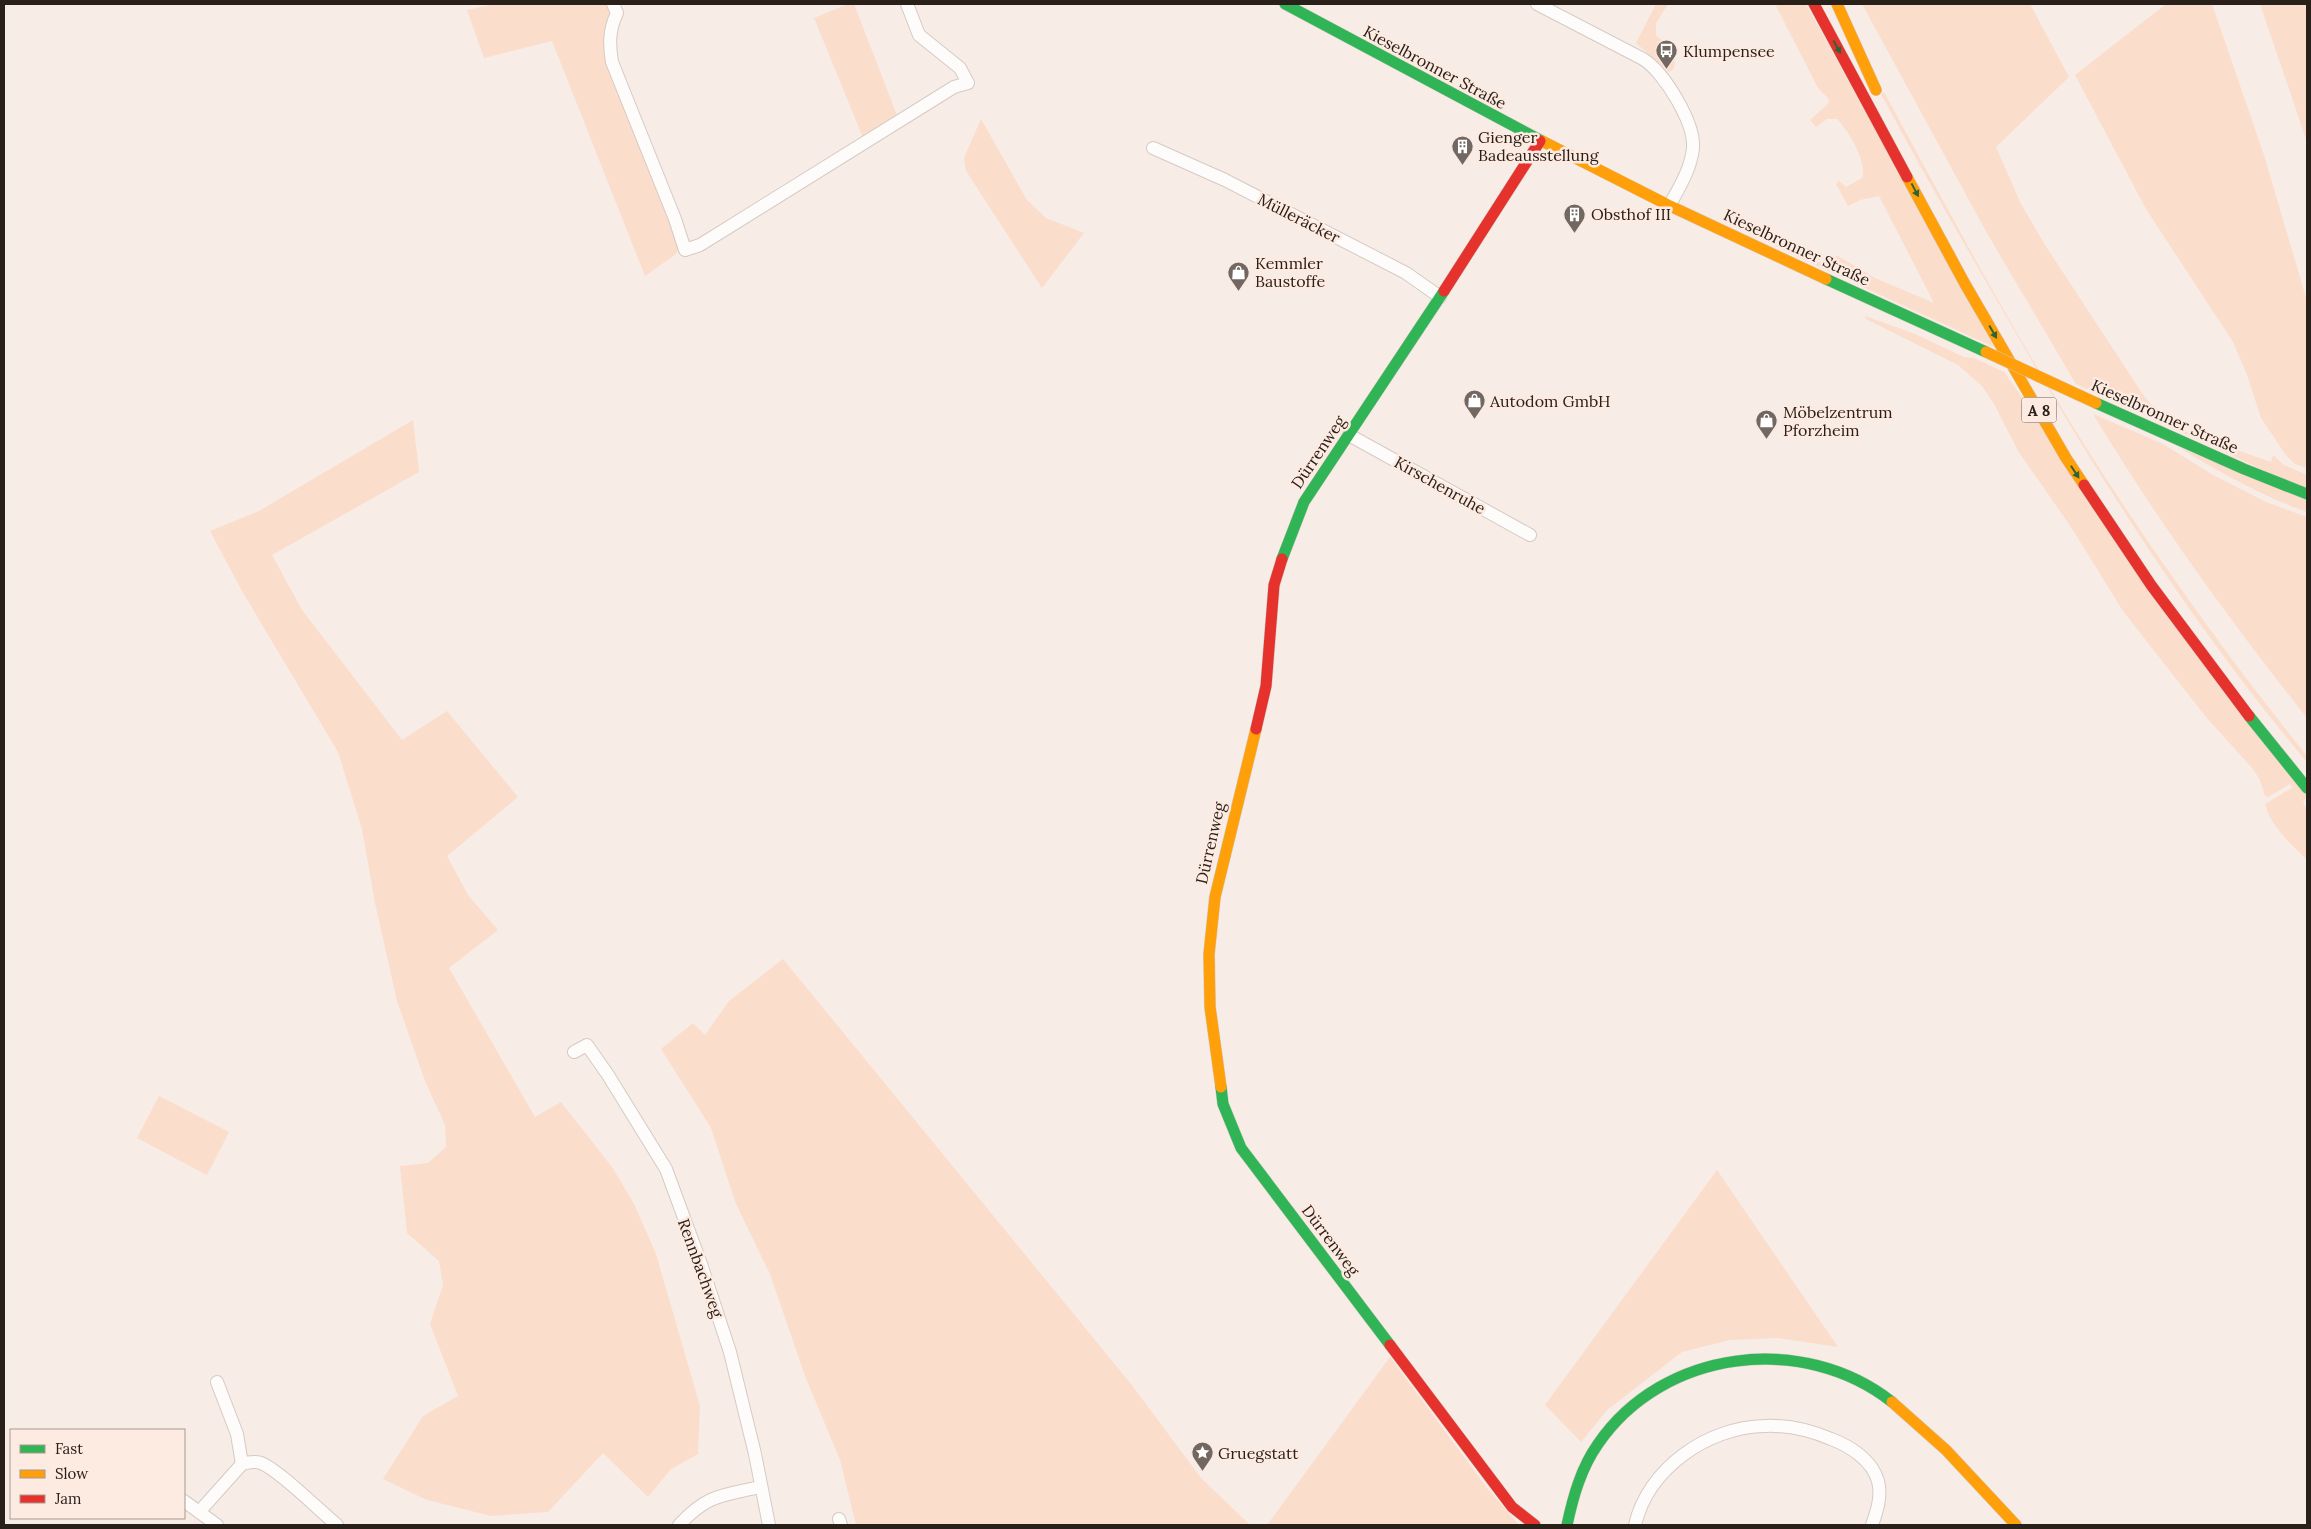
<svg xmlns="http://www.w3.org/2000/svg" width="2311" height="1529" font-family="Lora,serif">
	<style>
		.green { fill: #fbddcc }
		.lines { fill: none; stroke-linecap: round; stroke-linejoin: round }
		.street-casing { stroke: #d5cac4; stroke-width: 14 }
		.fast-casing { stroke: #d5cac4; stroke-width: 12 }
		.slow-casing { stroke: #d5cac4; stroke-width: 12 }
		.jam-casing { stroke: #d5cac4; stroke-width: 12 }
		.street { stroke: #fefcfb; stroke-width: 12 }
		.fast { stroke: #30b455; stroke-width: 11 }
		.slow { stroke: #ff9f0a; stroke-width: 11 }
		.jam { stroke: #e5322d; stroke-width: 11 }
		.slow-bridge-casing { stroke: #d5cac4; stroke-width: 12; stroke-linecap: butt }
		.slow-bridge { stroke: #ff9f0a; stroke-width: 11 }
		.oneway { fill: #2d6335 }
		.labels { text-anchor: middle; dominant-baseline: central; stroke-width: 5; stroke-linejoin: round; paint-order: stroke }
		.shield { fill: #fdeae0; stroke: #695d55; stroke-width: 1 }
		.shield-label { font-size: 15px; font-weight: bold; fill: #2a201a }
		.poi-label { font-size: 16px; fill: #2a201a; stroke: #fdeae0; text-anchor: start }
		.street-label { font-size: 16px; fill: #2a201a; stroke: #fdeae0 }
	</style>
	<rect width="100%" height="100%" fill="#f7ece6"/>
	<g class="green">
		<polygon points="495,4 610,4 607,36 677,236 678,250 676,254 645,276 552,41 484,58 467,10"/>
		<polygon points="848,4 854,4 898,118 864,140 814,18"/>
		<polygon points="1656,4 1668,4 1656,23 1656,36 1666,43 1675,56 1674,68 1669,72 1636,43"/>
		<path d="M 1775,4 L 1806,4 L 1994,347 L 1791,254 L 1732,225 L 1733,223 L 1827,266 L 1832,256 L 1838,256 L 1875,278 L 1934,303 L 1879,196 L 1860,200 L 1848,206 L 1836,184 L 1839,181 L 1846,187 L 1862,178 C 1868,163 1848,130 1837,119 L 1827,119 L 1816,127 L 1810,120 L 1829,103 L 1828,98 L 1818,88 Z"/>
		<polygon points="1862,4 2030,4 2069,77 1996,147 2021,204 2045,245 2144,396 2155,409 2158,419 2183,431 2271,462 2273,455 2284,465 2307,475 2307,490 2076,384 1988,235"/>
		<polygon points="2166,4 2212,4 2264,155 2307,301 2307,468 2295,464 2285,454 2261,418 2247,375 2233,342 2146,209 2075,75"/>
		<polygon points="2260,4 2307,4 2307,142"/>
		<path d="M 1884,92 C 1954,221 2023,351 2103,474 C 2166,571 2234,665 2307,756 L 2307,762 C 2193,627 2098,476 2010,323 C 1966,247 1922,171 1881,94 Z"/>
		<polygon points="981,119 1027,200 1046,218 1084,233 1042,288 966,171 964,158"/>
		<path d="M 1865,316 L 1915,334 L 1964,357 L 1974,358 L 2004,372 L 2307,796 L 2303,802 L 2307,811 L 2307,860 C 2292,845 2270,826 2265,804 L 2292,788 L 2290,784 L 2268,797 L 2265,796 L 2260,780 L 2253,769 L 2206,717 L 2123,611 L 2071,527 L 2018,451 L 1994,404 L 1982,386 L 1958,365 L 1866,319 Z"/>
		<path d="M 2093,414 L 2163,444 L 2213,475 L 2266,502 L 2307,517 L 2307,718 C 2230,621 2157,520 2093,414 Z"/>
		<polygon points="413,420 419,472 272,555 302,610 402,740 447,711 518,797 447,856 468,895 498,930 449,968 535,1117 561,1102 612,1167 634,1204 656,1254 700,1406 698,1454 671,1469 648,1497 603,1453 548,1512 491,1516 427,1500 383,1479 423,1416 458,1396 430,1324 443,1285 439,1261 407,1233 400,1166 428,1163 446,1147 445,1125 425,1081 397,1001 375,903 362,829 338,752 242,591 210,531 259,511"/>
		<path d="M 2178,447 L 2307,500 L 2307,512 C 2261,496 2220,472 2178,447 Z"/>
		<polygon points="783,959 1131,1384 1201,1478 1250,1525 856,1525 840,1460 805,1376 770,1274 736,1204 711,1128 661,1049 693,1023 705,1035 729,1001"/>
		<polygon points="159,1096 229,1132 207,1175 137,1138"/>
		<polygon points="1717,1170 1838,1347 1778,1338 1730,1340 1682,1352 1607,1410 1581,1442 1545,1405"/>
		<polygon points="1390,1357 1487,1488 1519,1525 1267,1525"/>
	</g>
	<g class="lines">
		<defs>
			<g id="street">
				<path d="M 613,4 L 617,13 C 609,30 609,44 612,62 L 675,219 L 685,250 L 700,245 L 954,87 L 968,83 L 960,68 L 919,35 L 907,4"/>
				<path d="M 1537,4 L 1643,59 C 1664,72 1695,123 1693,148 C 1691,169 1679,188 1669,206"/>
				<polyline points="1153,148 1225,180 1406,273 1440,297"/>
				<polyline points="1349,435 1530,535"/>
				<polyline points="574,1052 587,1045 608,1075 666,1169 701,1264 730,1352 755,1454 769,1525"/>
				<polyline points="217,1382 237,1434 242,1464"/>
				<polyline points="184,1501 217,1525"/>
				<path d="M 199,1512 L 242,1464 C 249,1462 255,1461 261,1463 C 279,1470 320,1511 337,1525"/>
				<polyline points="839,1519 841,1525"/>
				<path d="M 679,1525 C 708,1494 721,1496 760,1487"/>
				<path d="M 1635,1525 C 1648,1469 1707,1427 1765,1426 C 1788,1425 1810,1430 1831,1439 C 1850,1446 1872,1460 1878,1481 C 1882,1496 1877,1511 1872,1525"/>
			</g>
			<g id="fast">
				<polyline points="1285,4 1542,141"/>
				<polyline points="1826,279 1986,352"/>
				<polyline points="2096,403 2244,469 2307,494"/>
				<polyline points="1282,559 1304,502 1444,291"/>
				<polyline points="2249,716 2307,788"/>
				<polyline points="1221,1087 1223,1104 1241,1148 1390,1345"/>
				<path d="M 1567,1525 C 1573,1497 1581,1468 1598,1444 C 1663,1349 1803,1332 1892,1402"/>
			</g>
			<g id="slow">
				<polyline points="1837,4 1876,90"/>
				<polyline points="1542,141 1668,205 1826,279"/>
				<polyline points="1907,177 1965,284 2066,458 2084,485"/>
				<polyline points="1221,1087 1210,1007 1209,954 1215,897 1256,729"/>
				<polyline points="1892,1402 1946,1450 2016,1525"/>
			</g>
			<g id="jam">
				<polyline points="1814,4 1907,177"/>
				<polyline points="1444,291 1540,141"/>
				<polyline points="2084,485 2151,585 2249,716"/>
				<polyline points="1256,729 1266,686 1274,585 1282,559"/>
				<polyline points="1390,1345 1512,1507 1535,1525"/>
			</g>
		</defs>
		<use href="#street" class="street-casing"/>
		<use href="#fast" class="fast-casing"/>
		<use href="#slow" class="slow-casing"/>
		<use href="#jam" class="jam-casing"/>
		<use href="#street" class="street"/>
		<use href="#fast" class="fast"/>
		<use href="#slow" class="slow"/>
		<use href="#jam" class="jam"/>
		<defs>
			<polyline id="slow-bridge" points="1986,352 2096,403"/>
		</defs>
		<use href="#slow-bridge" class="slow-bridge-casing"/>
		<use href="#slow-bridge" class="slow-bridge"/>
	</g>
	<defs><path id="oneway-solid" d="M-6-.8H1V-3.2L6.5 0L1 3.2V.8H-6Z" transform="scale(1.25)"/></defs>
	<g class="oneway">
		<use href="#oneway-solid" transform="translate(1837 47) rotate(61)"/>
		<use href="#oneway-solid" transform="translate(1915 190) rotate(62)"/>
		<use href="#oneway-solid" transform="translate(1993 332) rotate(60)"/>
		<use href="#oneway-solid" transform="translate(2075 472) rotate(57)"/>
	</g>
	<defs>
		<symbol id="bus-pin" viewBox="-11 -11 22 30"><path d="M0 17L-7.5 6A9.5 9.5 0 1 1 7.5 6Z" fill="#726761" stroke="#fdeae0"/><path d="M-5-6H5V4H4V6H2V4H-2V6H-4V4H-5ZM-3.5-4V0h7V-4ZM-3.5 1.2v1.5H-2V1.2ZM2 1.2v1.5H3.5V1.2Z" fill="#fff"/></symbol>
		<symbol id="building-pin" viewBox="-11 -11 22 30"><path d="M0 17L-7.5 6A9.5 9.5 0 1 1 7.5 6Z" fill="#726761" stroke="#fdeae0"/><path d="M-4-6H4V6H1V3H-1V6H-4ZM-2.5-4.3h1.7v1.8h-1.7ZM.8-4.3h1.7v1.8H.8ZM-2.5-1h1.7V.8h-1.7ZM.8-1h1.7V.8H.8Z" fill="#fff"/></symbol>
		<symbol id="shop-pin" viewBox="-11 -11 22 30"><path d="M0 17L-7.5 6A9.5 9.5 0 1 1 7.5 6Z" fill="#726761" stroke="#fdeae0"/><path d="M-5-2.5h2.3a2.7 3.5 0 0 1 5.4 0H5L5.5 6h-11ZM-1.5-2.5h3a1.5 2.3 0 0 0-3 0Z" fill="#fff"/></symbol>
		<symbol id="sight-pin" viewBox="-11 -11 22 30"><path d="M0 17L-7.5 6A9.5 9.5 0 1 1 7.5 6Z" fill="#726761" stroke="#fdeae0"/><path d="M0-6L1.8-2.2L6-1.7L2.9 1.2L3.7 5.4L0 3.3L-3.7 5.4L-2.9 1.2L-6-1.7L-1.8-2.2Z" fill="#fff"/></symbol>
	</defs>
	<g fill-rule="evenodd">
		<use href="#bus-pin" x="1654" y="38" width="25" height="34"/>
		<use href="#building-pin" x="1450" y="134" width="25" height="34"/>
		<use href="#building-pin" x="1562" y="202" width="25" height="34"/>
		<use href="#shop-pin" x="1226" y="260" width="25" height="34"/>
		<use href="#shop-pin" x="1462" y="388" width="25" height="34"/>
		<use href="#shop-pin" x="1754" y="408" width="25" height="34"/>
		<use href="#sight-pin" x="1190" y="1440" width="25" height="34"/>
	</g>
	<g class="labels">
		<rect class="shield" x="2021.5" y="397.5" width="35" height="25" rx="4"/>
		<g class="shield-label">
			<text x="2039" y="410">A 8</text>
		</g>
		<g class="poi-label">
			<text x="1683" y="51">Klumpensee</text>
			<text x="1478" y="137">Gienger<tspan x="1478" dy="18">Badeausstellung</tspan></text>
			<text x="1591" y="214">Obsthof III</text>
			<text x="1255" y="263">Kemmler<tspan x="1255" dy="18">Baustoffe</tspan></text>
			<text x="1490" y="401">Autodom GmbH</text>
			<text x="1783" y="412">Möbelzentrum<tspan x="1783" dy="18">Pforzheim</tspan></text>
			<text x="1218" y="1453">Gruegstatt</text>
		</g>
		<g class="street-label">
			<text transform="translate(1435 67) rotate(28)">Kieselbronner Straße</text>
			<text transform="translate(1299 218) rotate(27)">Mülleräcker</text>
			<text transform="translate(1797 247) rotate(25)">Kieselbronner Straße</text>
			<text transform="translate(2165 416) rotate(24)">Kieselbronner Straße</text>
			<text transform="translate(1318 452) rotate(-56)">Dürrenweg</text>
			<text transform="translate(1440 485) rotate(29)">Kirschenruhe</text>
			<text transform="translate(1210 843) rotate(-77)">Dürrenweg</text>
			<text transform="translate(1331 1240) rotate(53)">Dürrenweg</text>
			<text transform="translate(701 1268) rotate(70)">Rennbachweg</text>
		</g>
	</g>
	<rect width="2311" height="1529" fill="none" stroke="#2a201a" stroke-width="10"/>
	<rect x="10" y="1429" width="175" height="90" fill="#fdeae0" stroke="#a99991"/>
	<rect x="20" y="1445" width="25" height="8" fill="#30b455" stroke="#a99991"/>
	<text x="55" y="1454" font-size="15" fill="#2a201a">Fast</text>
	<rect x="20" y="1470" width="25" height="8" fill="#ff9f0a" stroke="#a99991"/>
	<text x="55" y="1479" font-size="15" fill="#2a201a">Slow</text>
	<rect x="20" y="1495" width="25" height="8" fill="#e5322d" stroke="#a99991"/>
	<text x="55" y="1504" font-size="15" fill="#2a201a">Jam</text>
</svg>
